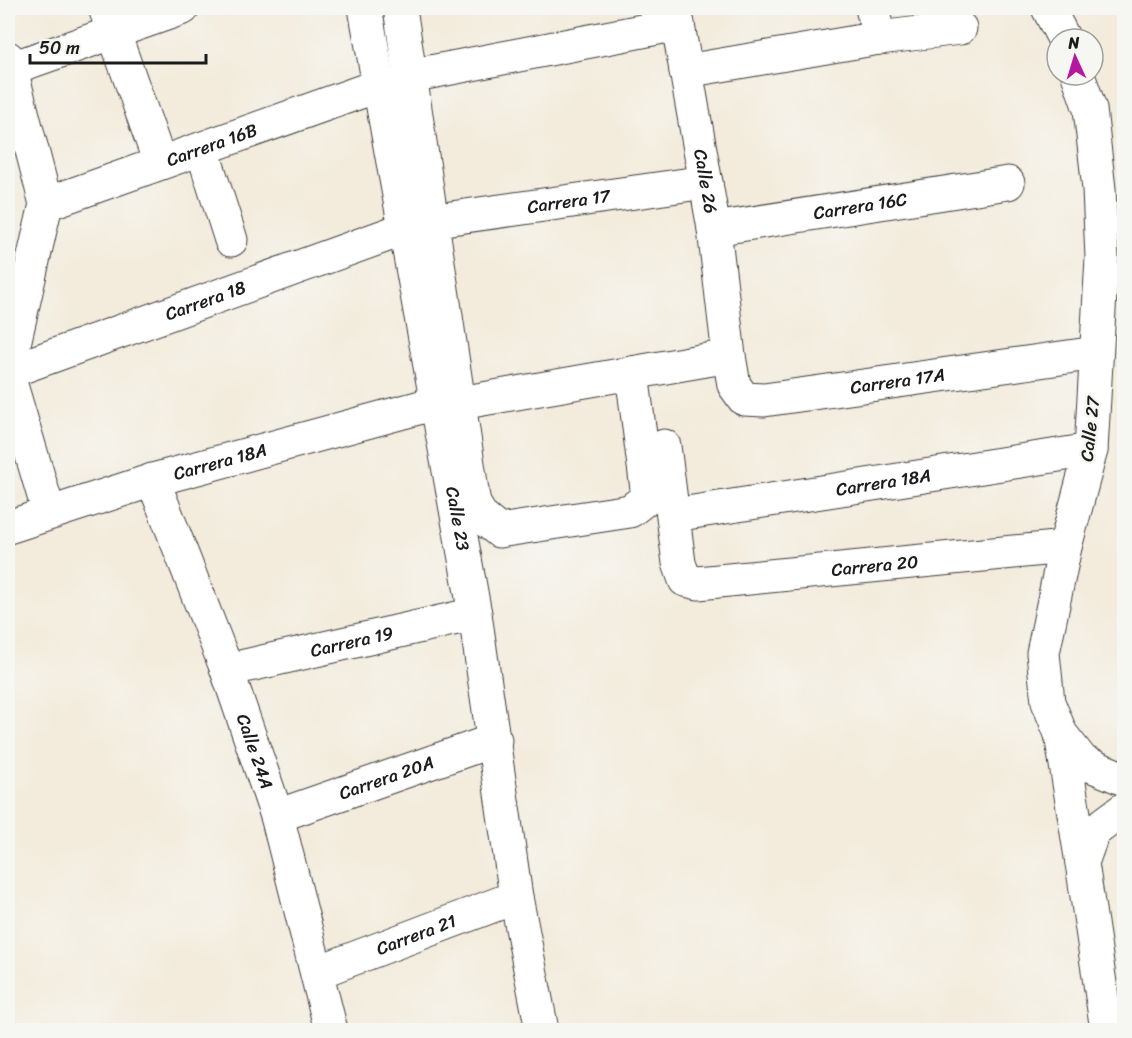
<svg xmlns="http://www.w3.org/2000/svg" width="1132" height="1038" font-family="Sriracha,sans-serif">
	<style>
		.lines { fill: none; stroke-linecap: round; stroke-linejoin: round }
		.minor-casing { stroke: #3c3b39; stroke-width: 35 }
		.minor { stroke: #fff; stroke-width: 33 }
		.labels { text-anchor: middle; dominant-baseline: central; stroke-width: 5; stroke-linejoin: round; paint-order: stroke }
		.street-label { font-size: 18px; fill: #1c1c1c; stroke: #f6f6f2 }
	</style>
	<rect width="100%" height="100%" fill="#f6f6f2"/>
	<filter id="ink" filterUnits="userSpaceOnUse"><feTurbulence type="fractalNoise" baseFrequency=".0167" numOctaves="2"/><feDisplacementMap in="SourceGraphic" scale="12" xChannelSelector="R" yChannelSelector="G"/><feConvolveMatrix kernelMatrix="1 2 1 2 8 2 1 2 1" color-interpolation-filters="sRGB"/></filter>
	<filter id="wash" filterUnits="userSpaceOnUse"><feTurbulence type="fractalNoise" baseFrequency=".008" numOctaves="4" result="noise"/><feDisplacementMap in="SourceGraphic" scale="24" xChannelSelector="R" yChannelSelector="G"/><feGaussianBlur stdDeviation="1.35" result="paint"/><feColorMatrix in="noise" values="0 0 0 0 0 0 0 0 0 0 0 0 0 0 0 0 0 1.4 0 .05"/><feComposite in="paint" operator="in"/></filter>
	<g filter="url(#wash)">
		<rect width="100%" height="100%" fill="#f3ebdb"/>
	</g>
	<g filter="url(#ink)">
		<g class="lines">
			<defs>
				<g id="minor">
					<polyline points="105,8 160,163"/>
					<path id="s1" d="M 365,8 L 475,614 L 516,897 L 542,1030"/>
					<polyline points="400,8 474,504 482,517 499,531 630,511 648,497 632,373"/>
					<path id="s2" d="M 675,8 L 714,229 L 729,356 L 734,385 L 744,399 L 764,400 L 1096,353"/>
					<polyline points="872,8 879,38"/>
					<polyline points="1048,8 1064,39"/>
					<polyline points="8,58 46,204 8,370"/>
					<polyline points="12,68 183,8"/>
					<polyline points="686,71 879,38 960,28"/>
					<polyline points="1078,75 1090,109 1099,189 1102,258 1091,450 1065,547 1043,653 1048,702 1061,734 1083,762 1124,779"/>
					<polyline points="410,76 678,24"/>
					<polyline points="202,149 231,240"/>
					<path id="s3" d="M 46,204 L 377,86"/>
					<path id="s4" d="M 430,221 L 706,182"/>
					<path id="s5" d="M 714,229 L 1008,183"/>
					<path id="s6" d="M 8,372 L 404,229"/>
					<polyline points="8,375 49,513"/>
					<polyline points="460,403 729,356"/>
					<path id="s7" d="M 664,446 L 679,563 L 685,580 L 698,583 L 1065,547"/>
					<path id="s8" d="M 153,480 L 227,670 L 277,816 L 331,1030"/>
					<path id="s9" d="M 674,515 L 1091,450"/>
					<path id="s10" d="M 8,527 L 153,480 L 436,403"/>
					<path id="s11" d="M 227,670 L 475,614"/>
					<polyline points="1061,734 1082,863"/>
					<path id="s12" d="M 277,816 L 495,740"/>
					<path id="s13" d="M 318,972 L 516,897"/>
					<polyline points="1107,1030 1082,863 1093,832 1124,809"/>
				</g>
			</defs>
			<use href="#minor" class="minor-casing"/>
			<use href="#minor" class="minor"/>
		</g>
	</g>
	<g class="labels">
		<g class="street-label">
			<text stroke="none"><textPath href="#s3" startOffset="176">Carrera 16B</textPath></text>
			<text stroke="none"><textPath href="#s2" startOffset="176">Calle 26</textPath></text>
			<text stroke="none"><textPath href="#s4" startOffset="140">Carrera 17</textPath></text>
			<text stroke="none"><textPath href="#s5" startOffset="148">Carrera 16C</textPath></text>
			<text stroke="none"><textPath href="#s6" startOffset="210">Carrera 18</textPath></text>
			<text stroke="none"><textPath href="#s2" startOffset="554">Carrera 17A</textPath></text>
			<text transform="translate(1090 429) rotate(-84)">Calle 27</text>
			<text stroke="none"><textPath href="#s10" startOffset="222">Carrera 18A</textPath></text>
			<text stroke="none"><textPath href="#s9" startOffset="212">Carrera 18A</textPath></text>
			<text stroke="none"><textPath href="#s1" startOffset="519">Calle 23</textPath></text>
			<text stroke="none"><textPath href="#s7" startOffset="327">Carrera 20</textPath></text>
			<text stroke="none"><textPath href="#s11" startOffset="128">Carrera 19</textPath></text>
			<text stroke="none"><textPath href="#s8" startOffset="290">Calle 24A</textPath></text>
			<text stroke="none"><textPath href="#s12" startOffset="116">Carrera 20A</textPath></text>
			<text stroke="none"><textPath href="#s13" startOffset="105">Carrera 21</textPath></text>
		</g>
	</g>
	<rect width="1132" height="1038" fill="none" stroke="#f6f6f2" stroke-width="30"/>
	<g transform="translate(1075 57) rotate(356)"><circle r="28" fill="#f6f6f2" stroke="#9f9f9c" stroke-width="1.5"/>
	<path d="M0-4.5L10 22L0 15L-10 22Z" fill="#b5179e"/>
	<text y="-9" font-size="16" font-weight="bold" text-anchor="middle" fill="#1c1c1c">N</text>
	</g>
	<path d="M30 54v9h176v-9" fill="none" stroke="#1c1c1c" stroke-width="3"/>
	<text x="39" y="54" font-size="18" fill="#1c1c1c" stroke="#f6f6f2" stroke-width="4.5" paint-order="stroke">50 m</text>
</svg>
